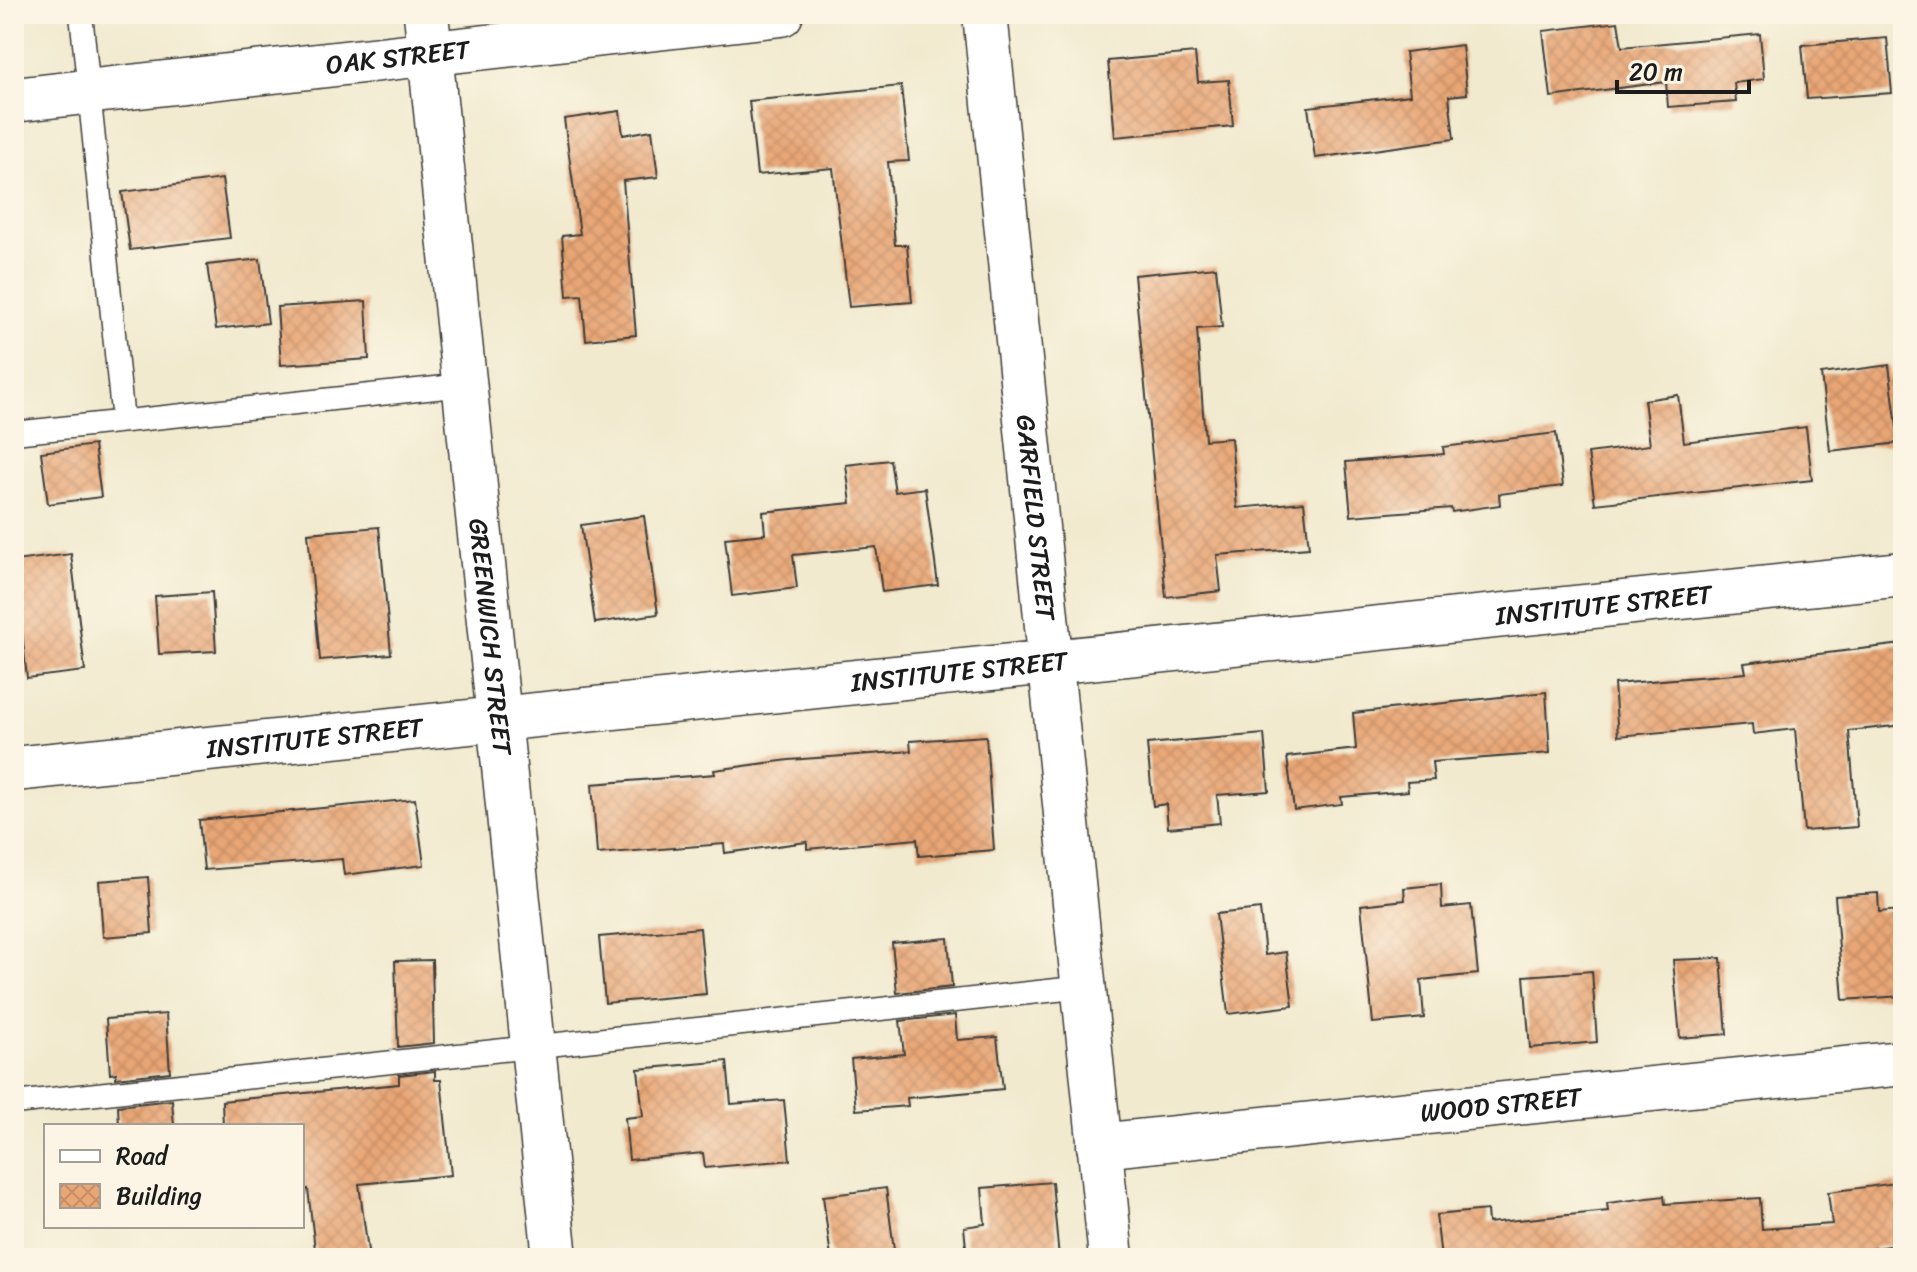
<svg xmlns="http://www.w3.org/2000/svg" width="1917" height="1272" font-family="Sriracha,sans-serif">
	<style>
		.building { fill: url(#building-cross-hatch) }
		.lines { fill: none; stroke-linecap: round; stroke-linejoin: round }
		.lane-casing { stroke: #3c3b37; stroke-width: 25 }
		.street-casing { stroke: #3c3b37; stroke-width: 47 }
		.lane { stroke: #fff; stroke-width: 22 }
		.street { stroke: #fff; stroke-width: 44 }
		.labels { text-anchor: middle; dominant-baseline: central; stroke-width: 6; stroke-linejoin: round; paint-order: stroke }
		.street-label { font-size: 26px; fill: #1c1c1c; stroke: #fcf5e5 }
	</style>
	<defs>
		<pattern id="building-cross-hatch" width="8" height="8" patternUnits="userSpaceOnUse" patternTransform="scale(2)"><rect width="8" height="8" fill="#e9a675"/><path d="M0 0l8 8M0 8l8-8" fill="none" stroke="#c78e65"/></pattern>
	</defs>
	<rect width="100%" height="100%" fill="#fcf5e5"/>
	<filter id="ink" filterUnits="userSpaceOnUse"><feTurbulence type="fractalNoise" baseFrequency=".0125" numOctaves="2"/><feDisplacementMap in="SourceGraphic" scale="16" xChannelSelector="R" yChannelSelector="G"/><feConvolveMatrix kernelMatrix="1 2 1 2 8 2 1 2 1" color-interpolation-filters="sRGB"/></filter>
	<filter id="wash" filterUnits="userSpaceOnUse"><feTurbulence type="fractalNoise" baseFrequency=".006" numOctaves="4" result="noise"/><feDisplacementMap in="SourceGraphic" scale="32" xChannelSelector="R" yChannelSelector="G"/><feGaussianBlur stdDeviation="1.8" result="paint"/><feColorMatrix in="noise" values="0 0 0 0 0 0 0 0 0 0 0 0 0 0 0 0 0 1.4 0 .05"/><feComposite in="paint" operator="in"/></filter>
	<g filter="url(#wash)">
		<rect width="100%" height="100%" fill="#f1eacf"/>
		<g id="blocks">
			<g class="building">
				<polygon points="1618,22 1622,47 1760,34 1764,79 1734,83 1736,102 1668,107 1666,82 1551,97 1543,31"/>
				<polygon points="1887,38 1892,93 1807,99 1802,45"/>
				<polygon points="1462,45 1467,94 1449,96 1454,139 1315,158 1308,107 1410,95 1405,52"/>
				<polygon points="1195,53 1198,82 1229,80 1233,126 1115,137 1108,61"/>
				<polygon points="901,86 909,161 888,162 895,245 907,245 912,302 849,307 833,168 757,175 749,101"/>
				<polygon points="620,111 623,135 652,130 658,177 623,181 636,335 586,340 582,295 567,296 562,236 580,234 564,119"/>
				<polygon points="222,179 230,238 130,250 122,192"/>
				<polygon points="260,259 268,323 216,329 207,265"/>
				<polygon points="1216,267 1222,327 1197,329 1205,440 1231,438 1237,508 1304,502 1309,548 1217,555 1221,591 1166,597 1134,275"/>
				<polygon points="366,301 369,359 281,365 277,307"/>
				<polygon points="1889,365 1899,443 1830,451 1821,374"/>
				<polygon points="1678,395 1684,442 1806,427 1812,480 1595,504 1588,453 1650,445 1644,400"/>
				<polygon points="1556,433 1563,486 1499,494 1500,505 1452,512 1451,508 1351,516 1346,462 1444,454 1443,447"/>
				<polygon points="94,445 101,497 48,504 41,452"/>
				<polygon points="890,460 895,492 925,488 938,585 882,592 876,547 793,555 797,588 732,596 725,538 765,534 763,512 851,503 846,465"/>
				<polygon points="644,516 658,614 595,623 581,525"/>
				<polygon points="379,527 391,654 320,660 308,533"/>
				<polygon points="71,554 85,671 27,678 14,561"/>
				<polygon points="212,592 216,651 159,654 155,596"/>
				<polygon points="1903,644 1903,725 1849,731 1857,827 1804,831 1795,729 1753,734 1752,724 1618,736 1614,684 1746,673 1744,663"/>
				<polygon points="1546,692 1550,753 1432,762 1434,780 1407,782 1408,791 1341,797 1342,804 1294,810 1287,757 1356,749 1353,713"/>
				<polygon points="1264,734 1269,791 1217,795 1220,823 1168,828 1166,804 1153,806 1147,744"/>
				<polygon points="986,736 994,850 919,856 917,839 807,849 807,842 725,853 724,844 597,854 592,784 715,774 714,770 789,760 911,751 910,741"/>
				<polygon points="415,799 424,865 344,875 342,859 204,870 199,820"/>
				<polygon points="148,877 152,933 103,937 99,881"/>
				<polygon points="1441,884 1442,908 1471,905 1478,974 1421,980 1424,1018 1373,1023 1361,905 1405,900 1404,888"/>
				<polygon points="1878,893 1879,912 1900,910 1903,996 1843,1000 1835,896"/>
				<polygon points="1260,909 1265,955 1286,952 1293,1006 1228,1014 1216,914"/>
				<polygon points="700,928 706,994 605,1003 599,937"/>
				<polygon points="948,938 952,987 897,993 892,943"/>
				<polygon points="1721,958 1727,1034 1680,1038 1673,960"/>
				<polygon points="432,960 434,1043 398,1047 395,961"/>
				<polygon points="1592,971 1597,1042 1530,1048 1524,976"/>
				<polygon points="166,1014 170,1072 116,1078 116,1073 110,1074 106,1019"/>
				<polygon points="955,1015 957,1040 997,1037 1003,1089 907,1098 908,1106 856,1110 851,1059 904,1054 900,1021"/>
				<polygon points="727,1061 731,1104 784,1100 790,1160 705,1168 703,1153 629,1160 625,1118 643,1116 638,1069"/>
				<polygon points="435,1071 435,1080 441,1080 451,1175 359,1184 369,1258 316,1258 308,1189 302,1190 302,1126 223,1126 222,1101 399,1084 399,1075"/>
				<polygon points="172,1100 174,1126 119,1126 118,1106"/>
				<polygon points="1052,1182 1059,1258 967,1258 964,1227 985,1224 982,1188"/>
				<polygon points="1896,1183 1903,1244 1874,1248 1875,1258 1441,1258 1436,1215 1487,1210 1488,1223 1608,1211 1607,1203 1664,1196 1665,1204 1760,1198 1762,1229 1832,1224 1828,1192"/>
				<polygon points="886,1188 895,1258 831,1258 823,1196"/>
			</g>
		</g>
	</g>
	<g filter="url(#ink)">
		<use href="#blocks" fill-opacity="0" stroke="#3c3b37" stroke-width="2"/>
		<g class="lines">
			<defs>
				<g id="lane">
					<polyline points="81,14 123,421"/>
					<polyline points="14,433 464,385"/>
					<polyline points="14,1103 1084,987"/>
				</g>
				<g id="street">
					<path id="s1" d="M 426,14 L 555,1258"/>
					<path id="s2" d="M 985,14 L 1111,1258"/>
					<path id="s3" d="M 14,100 L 781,14"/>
					<path id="s4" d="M 14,769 L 1903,574"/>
					<path id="s5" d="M 1099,1146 L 1903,1063"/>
				</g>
			</defs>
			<use href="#lane" class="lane-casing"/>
			<use href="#street" class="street-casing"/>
			<use href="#lane" class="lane"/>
			<use href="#street" class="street"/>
		</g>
	</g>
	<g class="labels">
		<g class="street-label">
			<text stroke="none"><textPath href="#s3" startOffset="386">OAK STREET</textPath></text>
			<text stroke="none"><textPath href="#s2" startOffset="506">GARFIELD STREET</textPath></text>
			<text stroke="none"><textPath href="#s4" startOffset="1598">INSTITUTE STREET</textPath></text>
			<text stroke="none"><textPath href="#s1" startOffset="626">GREENWICH STREET</textPath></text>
			<text stroke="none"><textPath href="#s4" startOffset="950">INSTITUTE STREET</textPath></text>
			<text stroke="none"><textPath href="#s4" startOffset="302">INSTITUTE STREET</textPath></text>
			<text stroke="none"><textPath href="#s5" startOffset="404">WOOD STREET</textPath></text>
		</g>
	</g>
	<rect width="1917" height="1272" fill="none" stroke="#fcf5e5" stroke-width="48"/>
	<rect x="44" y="1124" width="260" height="104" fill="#fcf5e5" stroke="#a29e95" stroke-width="2"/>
	<rect x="60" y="1150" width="40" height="12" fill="#ffffff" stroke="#a29e95" stroke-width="2"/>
	<text x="116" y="1164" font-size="24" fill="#1c1c1c">Road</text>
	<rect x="60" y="1184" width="40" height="24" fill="url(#building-cross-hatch)" stroke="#a29e95" stroke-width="2"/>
	<text x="116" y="1204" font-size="24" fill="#1c1c1c">Building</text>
	<path d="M1617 80v12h132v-12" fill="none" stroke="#1c1c1c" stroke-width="4"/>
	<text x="1629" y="80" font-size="24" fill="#1c1c1c" stroke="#fcf5e5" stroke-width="6" paint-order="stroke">20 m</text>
</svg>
